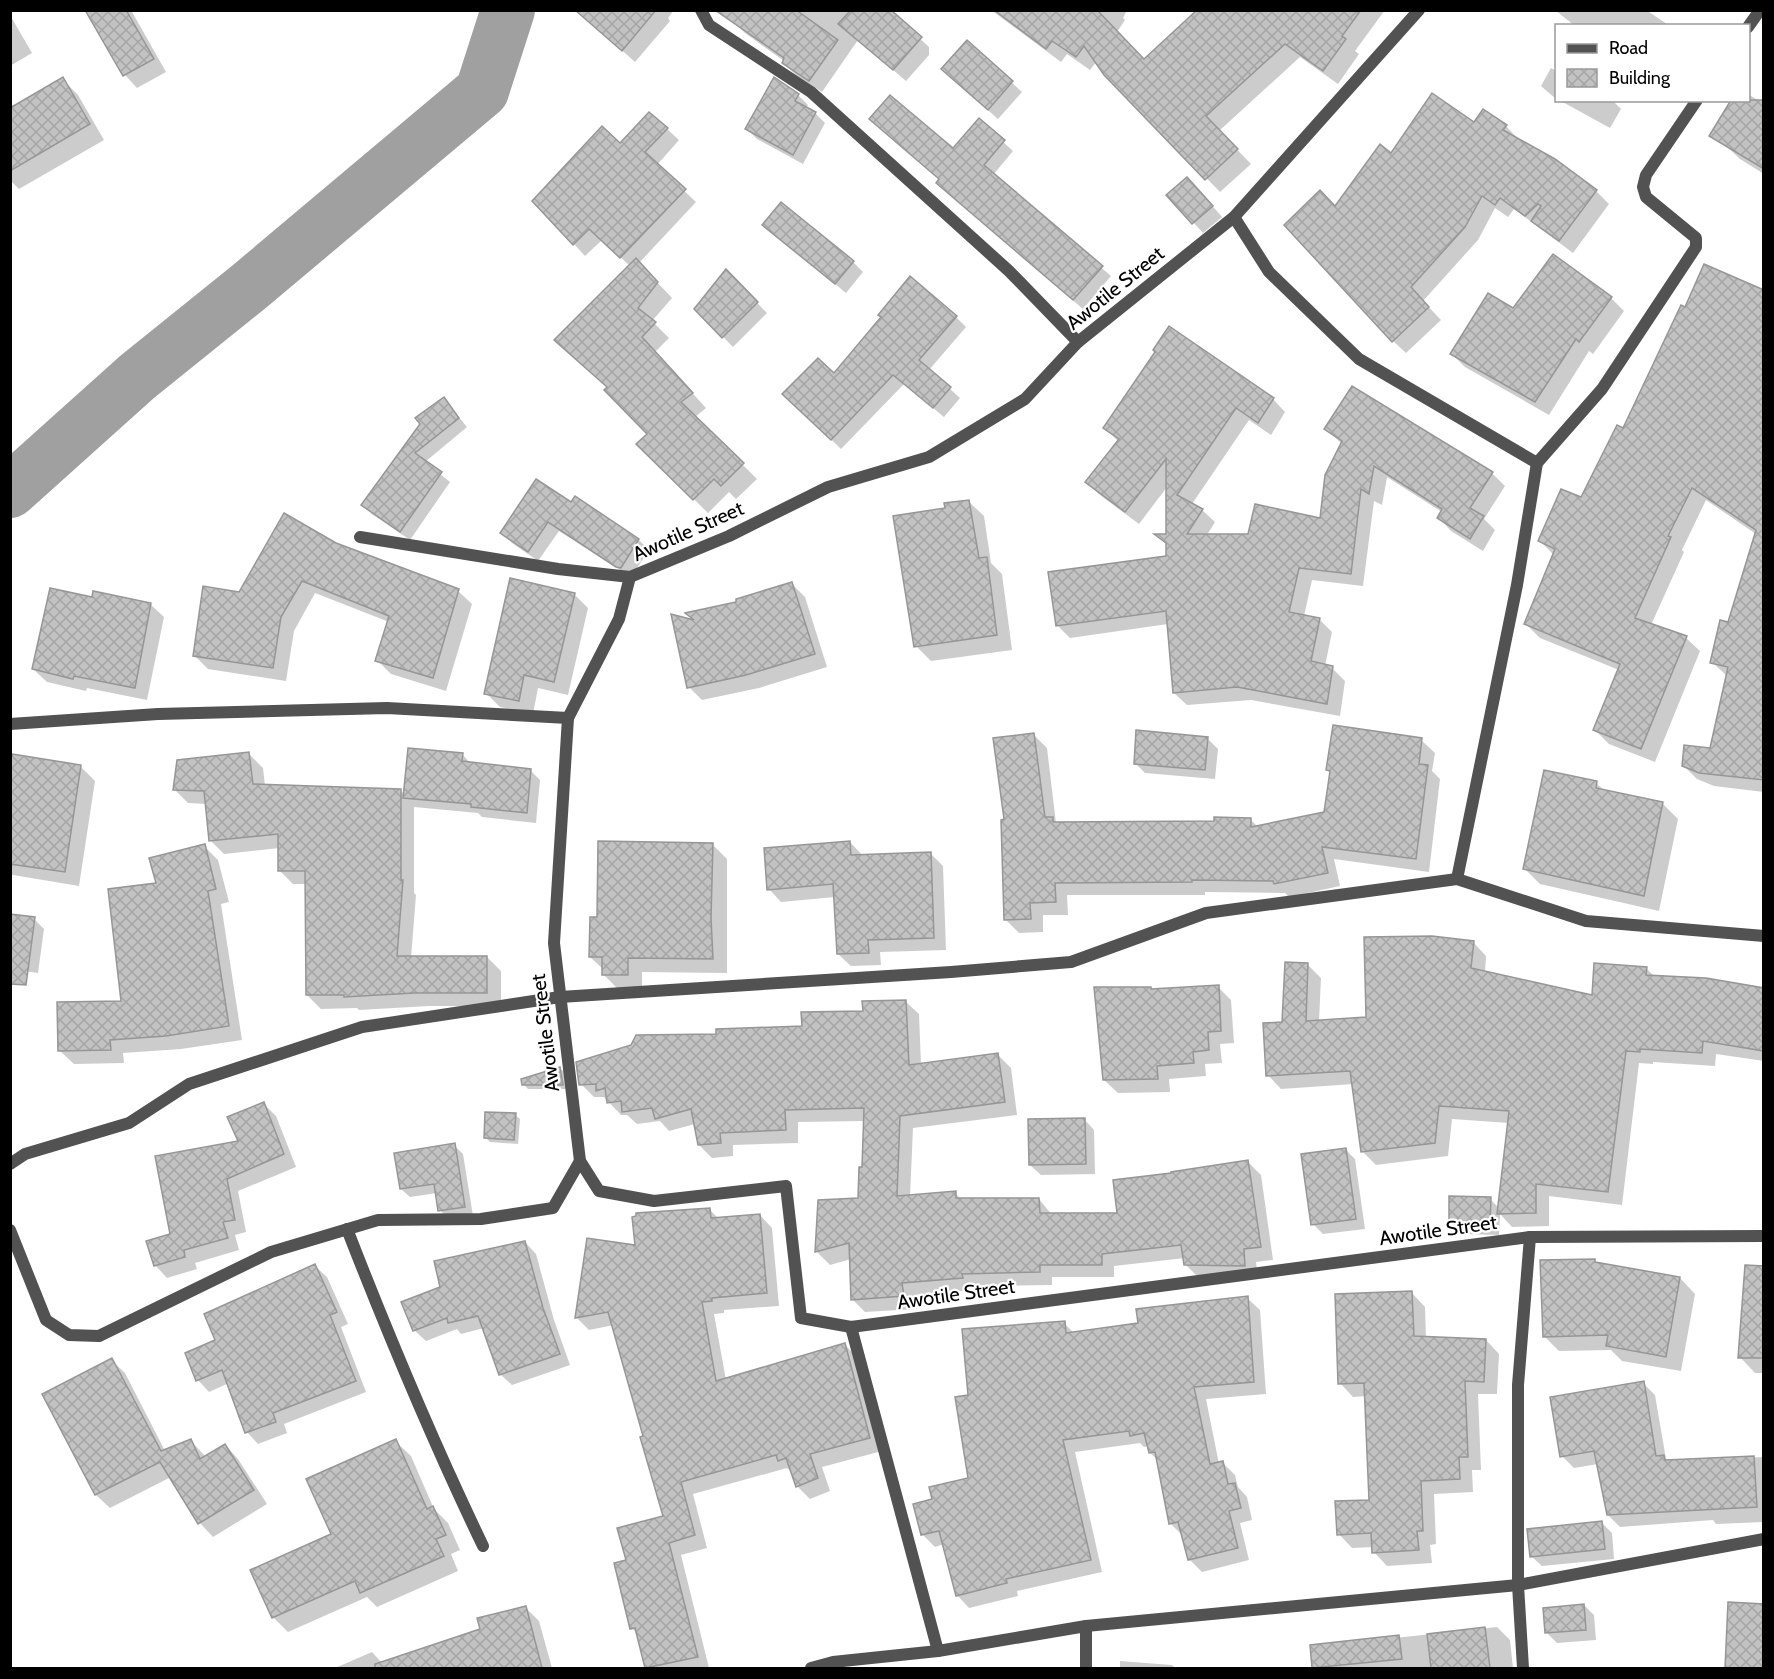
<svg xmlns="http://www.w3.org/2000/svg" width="1774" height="1679" font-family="Cabin,sans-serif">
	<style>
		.shadow { fill: #0003 }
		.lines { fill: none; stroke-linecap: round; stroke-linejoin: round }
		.river { stroke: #a0a0a0; stroke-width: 54 }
		.building { fill: url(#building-cross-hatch); stroke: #969696; stroke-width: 1.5 }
		.street { stroke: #525252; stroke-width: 12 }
		.labels { text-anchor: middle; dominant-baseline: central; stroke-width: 4.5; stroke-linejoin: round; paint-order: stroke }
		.street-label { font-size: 20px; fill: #000; stroke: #fff }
	</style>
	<defs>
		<pattern id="building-cross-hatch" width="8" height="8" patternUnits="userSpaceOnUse" patternTransform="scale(1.5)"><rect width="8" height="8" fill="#c2c2c2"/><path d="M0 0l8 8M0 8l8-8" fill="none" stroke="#a5a5a5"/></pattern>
	</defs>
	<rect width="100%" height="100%" fill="#fff"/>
	<g class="shadow">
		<polygon points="87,10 131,10 166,72 137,88 125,75"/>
		<polygon points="577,10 674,10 668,18 670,21 635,62"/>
		<polygon points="740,10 889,10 929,47 929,55 906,81 858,40 822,92 796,75 783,63 784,61 745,33 733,21"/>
		<polygon points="991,10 1127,10 1123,18 1125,20 1117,32 1144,61 1200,10 1385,10 1355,51 1359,54 1338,84 1300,57 1219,131 1251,164 1220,192 1105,74 1097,61 1090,70 1067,54 1061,62"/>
		<polygon points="1555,10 1646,10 1670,26 1575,26"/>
		<polygon points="10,15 32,53 10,66"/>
		<polygon points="967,42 1022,92 998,119 953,79"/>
		<polygon points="1551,68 1556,71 1556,99 1541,86"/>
		<polygon points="62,79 78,95 104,140 19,189 10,180 10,109"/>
		<polygon points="774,79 798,95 808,105 806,108 815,113 825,123 803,164 757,139 747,129"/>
		<polygon points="1748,94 1764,104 1764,174 1740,159 1724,144 1748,100"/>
		<polygon points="1559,100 1612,100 1621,109 1610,128"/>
		<polygon points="979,120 1013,151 993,175 1111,276 1083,309 947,192 953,151"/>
		<polygon points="1475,124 1506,126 1518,139 1596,191 1609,204 1573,253 1514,209 1508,217 1495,208 1478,240 1423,301 1441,320 1406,353 1393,341 1335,208 1391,155"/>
		<polygon points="667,129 679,140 657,165 696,202 639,263 672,298 652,321 669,338 655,352 706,408 695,417 757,479 736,499 729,492 708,513 638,444 649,434 608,388 556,340 630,266 602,240 585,256 574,244 620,145"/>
		<polygon points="1197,188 1222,217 1203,233 1168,195"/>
		<polygon points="764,225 853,262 863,272 846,293"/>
		<polygon points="726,271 767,313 733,347 696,309"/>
		<polygon points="1764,291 1764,792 1714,786 1697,779 1683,765 1712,750 1727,676 1712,662 1729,624 1756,534 1706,500 1682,550 1684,552 1651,625 1686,638 1700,651 1655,762 1609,744 1595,730 1619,670 1540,638 1526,624 1554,555 1540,541 1582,499 1624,430 1685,309"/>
		<polygon points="1611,298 1624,311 1593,354 1589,351 1549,415 1465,367 1452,354 1514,310"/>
		<polygon points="956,317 966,327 929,370 960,398 944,417 904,384 841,449 784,394 834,376"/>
		<polygon points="444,399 467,427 425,462 450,482 410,540 372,514 363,505"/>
		<polygon points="1273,399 1285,412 1271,435 1249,420 1192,504 1202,510 1215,522 1207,535 1249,535 1321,520 1342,444 1326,429 1492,473 1505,486 1484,519 1495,530 1483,551 1451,531 1439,518 1442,512 1387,477 1382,505 1374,501 1363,586 1312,580 1304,616 1319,619 1332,632 1325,666 1332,668 1345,681 1340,716 1251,700 1187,705 1174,693 1168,624 1070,638 1057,625 1167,557 1167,545 1157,535 1167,535 1167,487 1139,524 1100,495 1087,482 1119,442 1105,428"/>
		<polygon points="576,498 639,540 649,550 631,577 559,531 538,561 512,543 502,533 571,504"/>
		<polygon points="968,501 984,516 991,563 1002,574 1012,650 931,661 916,646 947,510"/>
		<polygon points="335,544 458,591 472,604 446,691 391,674 377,660 389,622 315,593 294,631 286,681 208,669 194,655 240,593"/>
		<polygon points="792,584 805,597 827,667 759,688 702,700 689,687 695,621 688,614 738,603"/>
		<polygon points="574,594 588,608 568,695 538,688 533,714 500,707 486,693"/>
		<polygon points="94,599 150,604 164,617 147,700 87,688 86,691 47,682 33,669"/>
		<polygon points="1034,735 1047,748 1056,823 1216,822 1251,820 1258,827 1325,813 1331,773 1328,770 1421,740 1435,753 1432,771 1440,779 1429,872 1334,859 1340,886 1289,897 1285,893 1205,892 1205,895 1067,895 1068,915 1043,915 1043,932 1019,933 1006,920 1005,821"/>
		<polygon points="1208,739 1218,749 1215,779 1145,773 1135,763"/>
		<polygon points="249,754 263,768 265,786 400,790 405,795 462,754 471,764 530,770 540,780 536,823 482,817 478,813 414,807 414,893 416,895 411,958 487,957 501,971 501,1006 429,1006 359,1010 357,1008 321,1009 307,995 306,884 293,884 279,870 280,848 224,854 210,840 207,804 188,803 174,789"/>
		<polygon points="10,761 80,766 95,781 79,886 13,875 10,873"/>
		<polygon points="1596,783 1606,792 1662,803 1678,819 1659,911 1540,884 1525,869"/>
		<polygon points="850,842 862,855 930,853 943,866 946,950 880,952 881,965 851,966 838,954 835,897 781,902 769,889"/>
		<polygon points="712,844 727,859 727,973 642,972 642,990 619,990 604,975 604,970 590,957 599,919"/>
		<polygon points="204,846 218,860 229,902 221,904 242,1040 181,1049 123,1053 124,1063 74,1064 60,1051 122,1002 157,884"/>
		<polygon points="34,919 44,929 38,973 10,969"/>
		<polygon points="1473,942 1486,956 1485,973 1593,997 1646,968 1655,977 1764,990 1764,1061 1716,1054 1715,1066 1653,1062 1653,1064 1639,1063 1622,1205 1549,1196 1549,1226 1512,1227 1500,1214 1499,1235 1460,1234 1450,1224 1490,1199 1499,1208 1509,1123 1452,1119 1448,1156 1376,1165 1362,1151 1354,1084 1281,1089 1268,1075 1283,1023 1307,964 1321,978 1319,1021 1367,1019"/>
		<polygon points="1218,987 1231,1000 1234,1043 1220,1044 1222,1063 1205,1064 1206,1076 1169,1079 1170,1092 1118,1093 1104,1080 1150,988 1153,991"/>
		<polygon points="906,1002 919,1014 921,1065 998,1055 1011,1068 1017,1115 913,1128 910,1197 955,1193 962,1200 1039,1199 1052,1215 1119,1214 1248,1162 1261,1175 1273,1260 1256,1262 1258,1278 1199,1278 1186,1265 1185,1258 1114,1266 1114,1277 1052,1277 1052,1285 975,1286 975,1290 914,1295 917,1309 865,1312 852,1299 851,1259 830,1265 817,1252 819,1202 859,1199 864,1168 865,1121 798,1122 798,1143 733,1145 733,1156 712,1158 699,1145 695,1124 669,1131 660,1121 637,1124 627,1115 621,1115 604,1097 594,1097 581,1084 717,1035 803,1028"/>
		<polygon points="560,1068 565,1073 566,1089 528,1089 524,1085"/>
		<polygon points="264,1104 276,1116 296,1167 238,1191 246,1232 235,1235 239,1250 195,1263 197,1269 167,1278 155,1265 240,1142"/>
		<polygon points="515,1115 520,1119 518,1144 490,1142 485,1137"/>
		<polygon points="1084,1119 1094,1130 1095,1174 1041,1175 1030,1165"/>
		<polygon points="454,1145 463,1154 473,1216 449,1219 440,1210 437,1193 410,1197 401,1189"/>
		<polygon points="1345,1149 1355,1159 1365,1229 1323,1234 1313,1224"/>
		<polygon points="710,1210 719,1219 760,1215 772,1228 779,1306 724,1310 724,1313 714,1314 726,1380 845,1345 858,1358 882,1451 822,1467 830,1491 810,1499 797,1486 793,1473 787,1468 693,1494 707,1548 681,1555 709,1668 646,1668 638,1634 632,1628 628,1561 665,1517 614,1325 589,1330 577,1318 637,1247"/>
		<polygon points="525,1242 536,1254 554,1320 570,1365 512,1385 500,1374 484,1328 461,1334 457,1329 426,1341 414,1330 441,1287"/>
		<polygon points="1595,1261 1598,1264 1680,1278 1695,1294 1681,1371 1622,1361 1611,1350 1559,1351 1544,1336"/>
		<polygon points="315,1266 327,1277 348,1324 341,1327 366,1392 284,1424 287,1433 258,1444 247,1432 229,1383 209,1392 198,1380 217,1341"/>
		<polygon points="1764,1278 1764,1373 1755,1373 1740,1357"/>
		<polygon points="1412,1293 1425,1307 1426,1338 1486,1340 1499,1354 1497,1394 1478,1394 1481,1470 1472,1470 1473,1492 1434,1494 1436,1544 1430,1545 1432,1563 1387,1566 1374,1552 1374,1547 1352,1548 1339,1534 1370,1501 1366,1396 1353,1397 1340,1383"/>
		<polygon points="1247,1298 1260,1310 1266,1394 1206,1399 1219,1464 1223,1463 1235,1475 1238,1487 1247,1497 1252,1520 1240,1523 1249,1560 1202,1572 1189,1559 1183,1536 1170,1523 1158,1460 1150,1453 1149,1446 1144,1447 1140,1443 1075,1452 1102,1572 1017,1591 1018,1596 969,1608 957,1595 944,1544 935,1547 922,1534 934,1501 970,1479 970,1397 1064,1323 1074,1333 1139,1324"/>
		<polygon points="111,1360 125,1373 165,1451 190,1440 206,1457 225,1445 238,1459 267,1504 213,1537 200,1523 171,1477 110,1508 96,1495 44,1395"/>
		<polygon points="1643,1383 1655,1395 1666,1459 1668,1461 1764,1457 1764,1522 1716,1524 1713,1520 1620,1527 1608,1515 1598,1464 1574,1468 1562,1456"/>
		<polygon points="395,1441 411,1456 434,1509 448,1523 460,1550 451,1554 458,1571 377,1607 367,1597 288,1632 273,1617 333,1535"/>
		<polygon points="1602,1523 1612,1533 1614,1559 1542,1566 1531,1556"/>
		<polygon points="1729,1604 1764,1605 1764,1668 1727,1668"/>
		<polygon points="1584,1605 1594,1615 1596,1640 1557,1643 1547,1633"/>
		<polygon points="525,1607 539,1621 552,1668 335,1668 372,1652 382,1663 482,1630"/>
		<polygon points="1497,1627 1510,1640 1513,1668 1313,1668 1311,1647"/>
		<polygon points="1120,1661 1172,1665 1175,1668 1120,1668"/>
	</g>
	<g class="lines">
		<polyline class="river" points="10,491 137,377 250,286 482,91 508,10"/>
	</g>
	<g class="building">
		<polygon points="85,10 126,10 154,59 123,76"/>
		<polygon points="575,10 656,10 622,51"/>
		<polygon points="715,10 796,10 838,40 809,81 782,63 784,58"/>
		<polygon points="851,10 891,10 922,37 893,70 838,24"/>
		<polygon points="994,10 1097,10 1144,59 1197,10 1361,10 1342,36 1346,39 1323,71 1285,44 1206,116 1238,149 1205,180 1104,75 1084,46 1076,57 1052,41 1046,49"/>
		<polygon points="967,40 1013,81 988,110 941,69"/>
		<polygon points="63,77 90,124 10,171 10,108"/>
		<polygon points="774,77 799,94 795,101 816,112 793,155 745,129"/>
		<polygon points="1432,93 1474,122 1483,109 1507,125 1503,130 1555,159 1597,190 1559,241 1531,221 1541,206 1538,204 1525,216 1500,198 1495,205 1482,196 1465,227 1411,287 1429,307 1392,342 1284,225 1320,190 1335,206 1380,144 1391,153"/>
		<polygon points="890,95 953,148 979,118 1005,140 984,165 1103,266 1073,300 936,183 939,179 869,119"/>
		<polygon points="1731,100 1764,100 1764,169 1709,136"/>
		<polygon points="649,112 668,128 645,152 686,189 620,258 589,229 573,245 532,201 602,126 620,143"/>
		<polygon points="1187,177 1213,206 1192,224 1166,195"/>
		<polygon points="781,202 854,261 835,284 762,225"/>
		<polygon points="1553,254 1612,297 1579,342 1576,339 1535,402 1450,354 1488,293 1513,308"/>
		<polygon points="636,258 658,282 638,308 656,322 642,337 693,393 681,402 744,463 721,486 714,479 693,500 636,444 647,434 604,390 607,387 554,340"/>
		<polygon points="1704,264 1764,290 1764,780 1699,773 1682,766 1684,745 1710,748 1728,667 1710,663 1720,620 1728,622 1756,530 1692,488 1668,536 1671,537 1635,618 1687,636 1641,749 1593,730 1620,664 1524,624 1555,549 1538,541 1561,489 1581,497 1617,425 1623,428 1681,305 1685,307"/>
		<polygon points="726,269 758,302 722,338 694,309"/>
		<polygon points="910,276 957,316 919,360 951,387 933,408 893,375 831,440 782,394 818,358 834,373 881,317 878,315"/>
		<polygon points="1169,326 1274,398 1258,423 1236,408 1177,495 1203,509 1187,534 1248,534 1255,504 1320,518 1325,475 1342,441 1324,429 1352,386 1493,472 1470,508 1484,516 1470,539 1437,518 1442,509 1374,466 1369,494 1361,489 1351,574 1299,568 1289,612 1320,618 1311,661 1333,666 1327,704 1237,687 1173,693 1166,611 1056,626 1048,572 1166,556 1166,543 1154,534 1166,534 1166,459 1125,512 1085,482 1119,439 1103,428 1155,352 1153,350"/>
		<polygon points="444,397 459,418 415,453 442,472 400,532 361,505 420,424 415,418"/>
		<polygon points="536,479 571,502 575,496 639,539 621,568 616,567 548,522 528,552 500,533"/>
		<polygon points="969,500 979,558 987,557 997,635 914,647 893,516 945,508 944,503"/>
		<polygon points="284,513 336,543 459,589 433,678 375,661 389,616 302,581 281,617 273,668 193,656 203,586 239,592"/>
		<polygon points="510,578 575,593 554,682 524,675 519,701 484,694"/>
		<polygon points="792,582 815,654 746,675 687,688 671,614 694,620 685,613 736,602 736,599"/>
		<polygon points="50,588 92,597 93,591 151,603 135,688 74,676 73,679 32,669"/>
		<polygon points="1333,725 1422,738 1419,764 1428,765 1416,859 1322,847 1328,873 1274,884 1273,881 1192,880 1192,882 1055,883 1056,902 1030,903 1031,919 1004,920 1001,820 1004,819 993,738 1034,733 1045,817 1053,817 1053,822 1214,821 1214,817 1251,818 1251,827 1324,812 1330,771 1326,770"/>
		<polygon points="1136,730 1208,737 1205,770 1134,764"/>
		<polygon points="408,748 463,753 462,761 531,769 527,813 471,807 471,804 403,798"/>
		<polygon points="249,752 253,784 401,789 401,880 403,880 397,956 487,956 487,993 414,993 344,997 344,995 306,995 305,871 278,871 278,834 209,841 204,791 173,790 177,760"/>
		<polygon points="12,754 81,765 65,872 10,864 10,766"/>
		<polygon points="1544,770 1597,781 1596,788 1663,802 1644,896 1523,869"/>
		<polygon points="598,841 713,843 711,918 713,959 628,958 628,975 602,975 602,957 589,957 590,917 597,917"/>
		<polygon points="850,841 851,855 931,852 934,938 868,940 869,953 837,954 833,884 767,890 764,848"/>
		<polygon points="205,844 216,889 208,891 229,1026 166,1036 110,1040 111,1050 58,1051 57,1002 121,1001 108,889 156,883 149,858"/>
		<polygon points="10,914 35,917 26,985 10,984"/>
		<polygon points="1432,936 1474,941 1471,968 1592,995 1594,963 1647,967 1646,975 1706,978 1764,988 1764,1051 1703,1041 1702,1053 1640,1049 1640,1052 1626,1051 1608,1192 1536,1184 1536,1213 1497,1214 1509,1111 1439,1106 1435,1143 1361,1152 1350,1071 1266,1076 1263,1023 1282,1022 1285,962 1308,963 1306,1021 1366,1017 1364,937"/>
		<polygon points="1219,985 1221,1031 1208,1032 1209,1050 1193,1052 1194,1063 1157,1066 1158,1079 1103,1080 1094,987 1151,987 1151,989"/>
		<polygon points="906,1000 909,1065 998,1053 1005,1102 900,1116 897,1196 956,1191 956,1198 1039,1198 1040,1213 1117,1213 1113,1180 1171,1173 1171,1172 1248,1160 1261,1247 1244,1249 1245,1266 1184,1265 1181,1245 1102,1254 1102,1265 1040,1265 1040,1272 962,1274 963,1278 902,1283 904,1296 851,1300 849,1243 815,1252 818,1200 858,1198 859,1167 862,1167 864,1108 785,1110 786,1130 720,1133 721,1143 698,1145 691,1109 655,1119 652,1108 622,1112 621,1101 607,1103 605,1088 596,1091 596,1084 579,1085 576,1062 631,1045 636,1035 716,1034 716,1029 802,1026 801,1012 863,1011 862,1001"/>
		<polygon points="560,1067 563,1085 522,1085 521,1079"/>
		<polygon points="264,1102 284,1154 227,1179 235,1220 223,1222 228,1238 184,1250 185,1257 154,1266 146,1241 170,1234 155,1156 238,1141 227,1117"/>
		<polygon points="485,1112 516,1113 514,1140 484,1138"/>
		<polygon points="1085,1118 1086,1164 1029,1165 1028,1119"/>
		<polygon points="455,1143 465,1207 438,1211 434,1184 400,1189 394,1153"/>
		<polygon points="1346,1148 1356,1219 1311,1225 1301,1154"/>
		<polygon points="1449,1196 1491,1197 1490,1225 1449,1225"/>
		<polygon points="710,1208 711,1218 760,1214 767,1293 712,1298 712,1301 702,1302 716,1381 845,1343 870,1438 810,1454 818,1478 796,1487 786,1458 778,1461 776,1455 681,1482 695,1535 669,1543 698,1657 645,1668 635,1628 630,1629 614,1563 626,1560 617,1528 663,1516 640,1437 643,1436 608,1312 575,1318 587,1238 635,1245 632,1217 636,1216 636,1213"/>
		<polygon points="525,1241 543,1308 560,1354 499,1375 478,1316 448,1323 447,1318 413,1331 401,1302 440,1287 434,1261"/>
		<polygon points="1595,1259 1595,1262 1680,1277 1666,1357 1606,1346 1608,1335 1543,1337 1540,1260"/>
		<polygon points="315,1264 337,1312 330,1315 356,1381 273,1413 276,1422 245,1433 222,1370 196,1381 185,1353 215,1340 204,1314"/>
		<polygon points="1745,1265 1764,1266 1764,1358 1738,1358"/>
		<polygon points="1412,1291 1414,1336 1486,1339 1484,1382 1465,1381 1468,1457 1459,1457 1460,1479 1421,1481 1423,1531 1417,1531 1419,1550 1372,1553 1371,1533 1337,1535 1335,1501 1369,1500 1364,1383 1338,1384 1335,1294"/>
		<polygon points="1248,1296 1254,1382 1194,1387 1210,1464 1223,1461 1228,1484 1235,1483 1241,1508 1229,1511 1238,1548 1188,1560 1178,1522 1169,1524 1155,1452 1149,1453 1144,1433 1130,1436 1129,1431 1063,1440 1091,1560 1006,1579 1007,1583 956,1596 939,1531 921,1535 913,1504 932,1499 929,1487 968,1478 955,1397 968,1395 962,1329 1065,1321 1066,1333 1138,1323 1136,1309"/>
		<polygon points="112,1358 161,1451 191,1439 200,1459 225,1444 254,1490 198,1524 160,1462 95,1495 42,1394"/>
		<polygon points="1644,1381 1656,1456 1664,1455 1665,1460 1754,1456 1757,1507 1607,1515 1594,1451 1560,1457 1550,1397"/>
		<polygon points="396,1439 427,1509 433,1506 446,1535 436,1539 444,1556 360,1593 355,1581 272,1618 250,1570 331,1534 306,1479"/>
		<polygon points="1602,1521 1605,1549 1530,1557 1527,1529"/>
		<polygon points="1728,1602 1764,1604 1764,1668 1725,1668"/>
		<polygon points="1584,1604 1586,1630 1545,1633 1543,1608"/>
		<polygon points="526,1606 542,1668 375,1668 375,1664 480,1629 477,1618"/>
		<polygon points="1485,1627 1490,1668 1431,1668 1427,1634"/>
		<polygon points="1399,1635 1402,1659 1312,1668 1310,1645"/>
	</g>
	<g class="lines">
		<g class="street">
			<polyline points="701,10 709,25 811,92 1009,271 1078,342"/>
			<polyline points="1419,10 1234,217 1078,342 1025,399 929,457 828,487 729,536 630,577 619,619 568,718 554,943 580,1161 599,1191 654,1201 786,1186 801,1318 851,1327 1530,1237 1764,1236"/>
			<polyline points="1748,27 1760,10"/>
			<polyline points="1234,217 1269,272 1359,359 1537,463"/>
			<polyline points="360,537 558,569 630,577"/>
			<polyline points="10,724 158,714 387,708 568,718"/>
			<polyline points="1457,879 1517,585 1537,463 1602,389 1696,247 1696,238 1646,197 1643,187 1646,175 1697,100"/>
			<polyline points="10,1164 25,1154 129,1123 189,1084 362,1027 560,997 951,972 1071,962 1206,913 1457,879 1586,921 1764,936"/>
			<path d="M 347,1229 C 389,1337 433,1442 483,1546"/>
			<polyline points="10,1230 46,1320 69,1335 99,1336 271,1252 378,1220 481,1219 553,1208 580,1161"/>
			<polyline points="851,1327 938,1651"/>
			<polyline points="1086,1626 1086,1668"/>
			<polyline points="811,1668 833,1662 938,1651 1086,1626 1518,1585 1764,1539"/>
			<polyline points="1523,1668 1518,1585 1518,1385 1530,1237"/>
		</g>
	</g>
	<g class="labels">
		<g class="street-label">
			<text transform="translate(1115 288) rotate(-39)">Awotile Street</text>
			<text transform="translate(688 531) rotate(-24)">Awotile Street</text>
			<text transform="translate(545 1033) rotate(-97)">Awotile Street</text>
			<text transform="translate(1438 1230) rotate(-8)">Awotile Street</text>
			<text transform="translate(956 1294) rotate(-8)">Awotile Street</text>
		</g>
	</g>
	<rect width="1774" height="1679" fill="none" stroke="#000000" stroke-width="24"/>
	<rect x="1555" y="24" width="195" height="78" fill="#ffffff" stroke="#999999" stroke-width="1.5"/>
	<rect x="1567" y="44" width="30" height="9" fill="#525252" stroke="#999999" stroke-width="1.5"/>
	<text x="1609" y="54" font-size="18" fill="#000000">Road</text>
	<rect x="1567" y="69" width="30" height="18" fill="url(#building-cross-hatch)" stroke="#999999" stroke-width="1.5"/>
	<text x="1609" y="84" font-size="18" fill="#000000">Building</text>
</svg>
